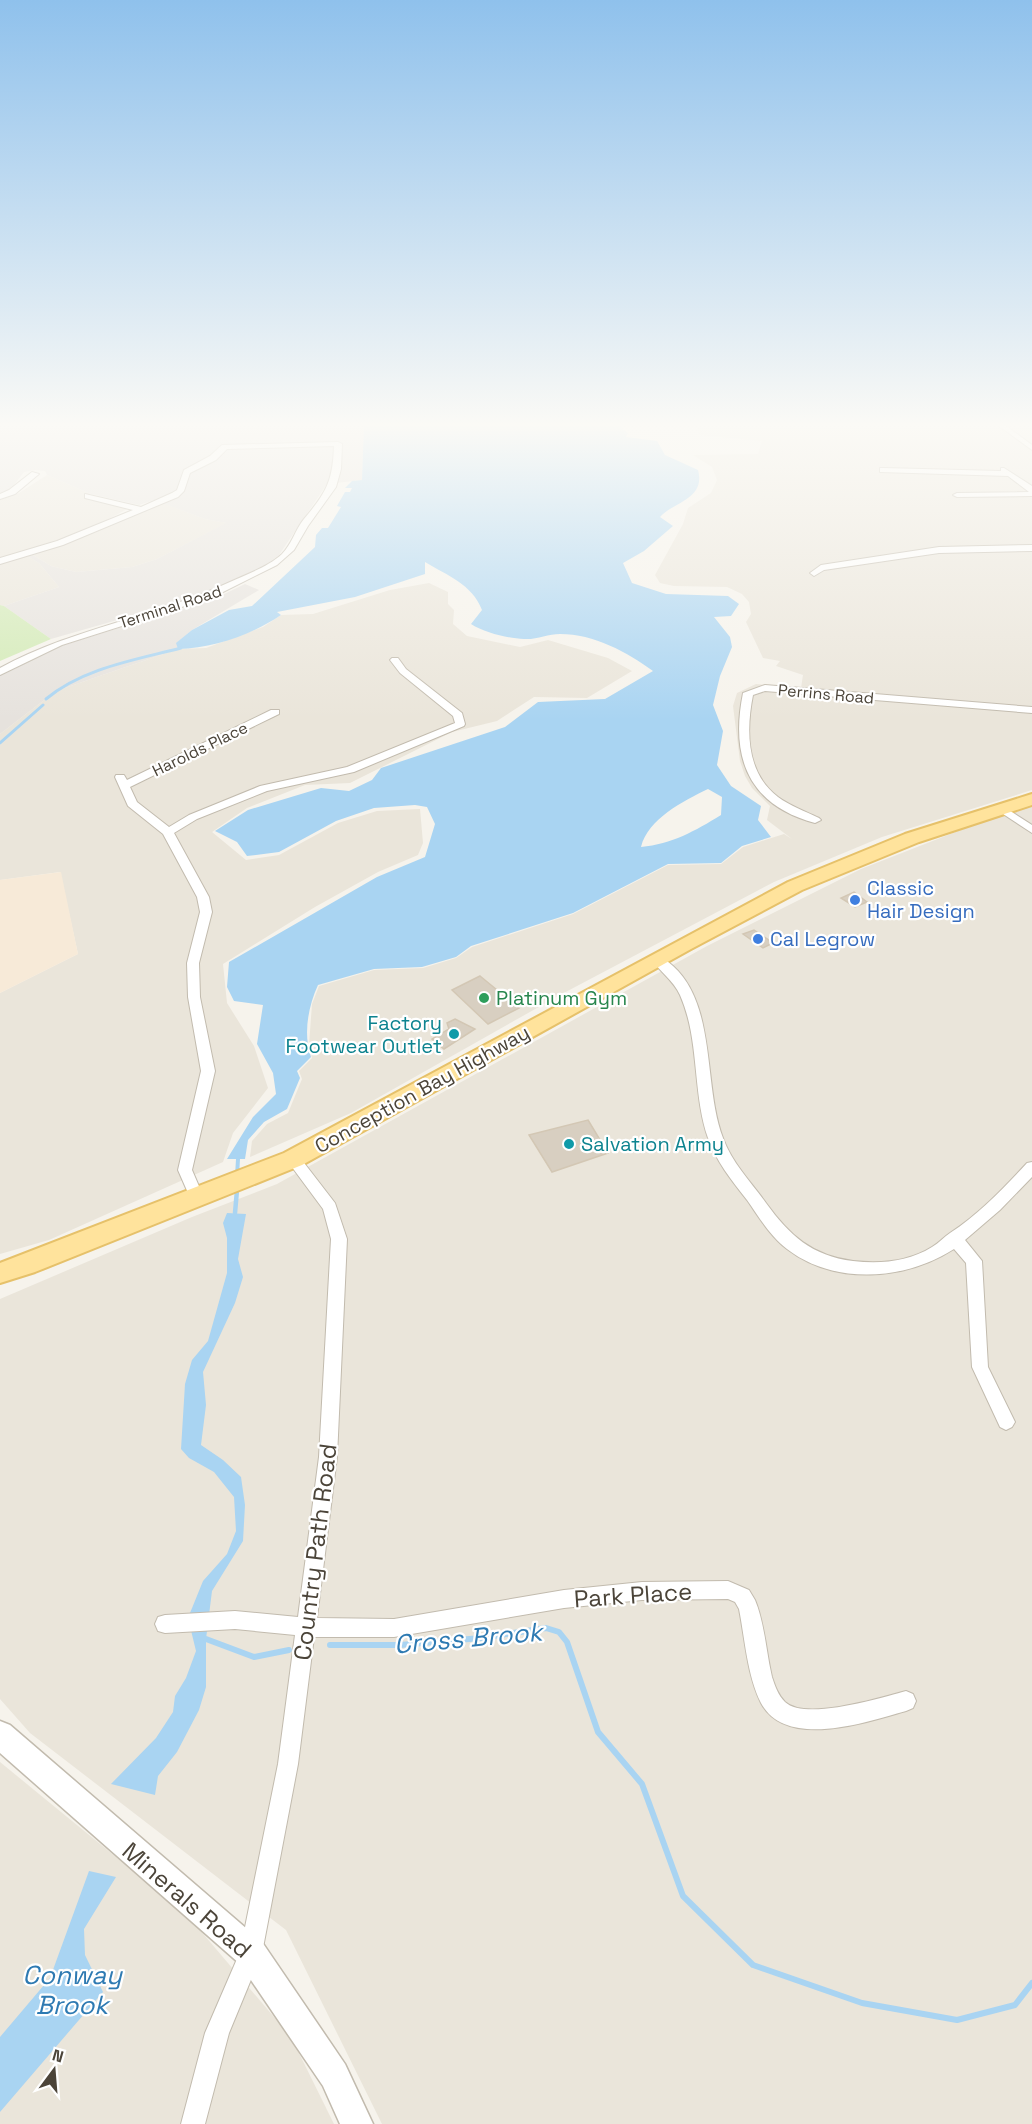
<svg xmlns="http://www.w3.org/2000/svg" width="1032" height="2124" font-family="'Space Grotesk',sans-serif">
	<style>
		.residential { fill: #eae5da }
		.commercial { fill: #f7ead8 }
		.industrial { fill: #e6e2dd }
		.green { fill: #d2eab5 }
		.water { fill: #a9d4f2; fill-rule: evenodd }
		.lines { fill: none; stroke-linecap: round; stroke-linejoin: round }
		.stream-far3 { stroke: #a9d4f2; stroke-width: 3 }
		.stream-far2 { stroke: #a9d4f2; stroke-width: 4 }
		.stream-far1 { stroke: #a9d4f2; stroke-width: 4.5 }
		.stream { stroke: #a9d4f2; stroke-width: 6 }
		.building { fill: #d8cfc1; stroke: #d3c7b4; stroke-width: 1.5 }
		.minor-casing { stroke: #c2bbae; stroke-width: 2 }
		.tertiary-casing { stroke: #c2bbae; stroke-width: 3 }
		.primary-casing { stroke: #e6c16a; stroke-width: 4 }
		.minor { fill: #fff; fill-rule: evenodd }
		.tertiary { fill: #fff; fill-rule: evenodd }
		.primary { fill: #ffe39c; fill-rule: evenodd }
		.shop-dot { fill: #3f7fe0; stroke: #fff; stroke-width: 2 }
		.leisure-dot { fill: #2e9e5b; stroke: #fff; stroke-width: 2 }
		.culture-dot { fill: #0f9aa8; stroke: #fff; stroke-width: 2 }
		.labels { text-anchor: middle; dominant-baseline: central; stroke-width: 4.5; stroke-linejoin: round; paint-order: stroke }
		.far-street-label { font-size: 16px; fill: #4b4439; stroke: #fff }
		.shop-label { font-size: 20px; fill: #366cbe; stroke: #fff; text-anchor: start }
		.leisure-label { font-size: 20px; fill: #27864d; stroke: #fff; text-anchor: start }
		.culture-label { font-size: 20px; fill: #0d838f; stroke: #fff; text-anchor: end }
		.street-label { font-size: 20px; fill: #4b4439; stroke: #fff }
		.near-street-label { font-size: 24px; fill: #4b4439; stroke: #fff }
		.near-water-label { font-size: 26px; font-style: italic; fill: #2e7ab2; stroke: #fff }
	</style>
	<rect width="100%" height="100%" fill="#f6f3ec"/>
	<g class="residential">
		<polygon points="696,423 1032,423 1032,790 882,837 774,882 560,995 351,1113 250,1157 252,1141 267,1124 288,1113 302,1079 299,1071 312,1058 309,1045 312,1004 319,986 374,970 423,968 456,958 472,947 573,914 668,865 721,864 743,847 784,834 792,839 767,820 770,806 752,788 745,776 740,761 733,706 737,693 756,684 801,688 803,675 776,666 780,661 763,658 746,622 751,614 749,602 742,594 727,587 674,586 660,583 655,575 683,524 688,508 711,493 717,480 712,467 693,455 758,454 762,441 699,435"/>
		<polygon points="47,475 91,494 84,497 129,508 90,529 0,559 0,500 19,493"/>
		<polygon points="163,503 205,519 227,523 157,559 132,567 76,572 51,566 33,555 98,531"/>
		<polygon points="27,556 39,563 59,587 4,606 0,605 0,564"/>
		<polygon points="429,583 448,592 448,604 454,610 453,624 467,636 520,647 548,640 608,658 632,671 587,698 534,697 497,721 452,732 350,783 305,785 247,808 212,832 246,860 279,855 338,823 377,811 420,809 423,843 418,855 378,872 315,907 223,964 227,1003 254,1046 268,1088 233,1133 223,1162 49,1240 0,1254 0,993 78,954 60,872 0,880 0,734 56,691 178,649 206,648 263,627 281,615 313,614 390,590"/>
		<polygon points="1032,802 1032,2124 382,2124 286,1930 30,1733 0,1699 0,1299 192,1217 277,1184 707,946 861,869"/>
		<polygon points="0,1762 188,1916 291,2037 334,2124 0,2124"/>
	</g>
	<polygon class="commercial" points="61,872 78,954 0,993 0,880"/>
	<g class="industrial">
		<polygon points="0,423 364,423 362,480 327,484 279,555 262,568 201,596 51,639 4,606 59,587 39,563 27,556 33,555 51,566 76,572 132,567 157,559 226,523 205,519 154,500 139,505 91,494 47,475 45,471 35,470 24,472 10,490 0,494"/>
		<polygon points="245,584 259,590 192,630 177,643 178,649 56,691 0,734 0,675 19,663 51,649 216,598"/>
	</g>
	<polygon class="green" points="0,605 4,606 51,639 0,661"/>
	<g class="water">
		<path d="M 364,423 L 627,423 L 621,428 L 628,433 L 626,437 L 657,441 L 665,455 L 698,470 C 706,499 673,502 660,517 L 673,526 L 644,551 L 623,563 L 632,583 L 666,594 L 728,596 L 739,604 L 731,616 L 714,617 L 730,637 L 732,647 L 720,676 L 713,705 L 723,731 L 717,765 L 731,786 L 761,806 L 758,820 L 771,837 L 742,846 L 721,863 L 668,864 L 573,913 L 471,946 L 456,957 L 422,967 L 374,969 L 318,985 C 308,1007 303,1034 311,1057 L 297,1071 L 300,1078 L 287,1109 L 264,1122 L 248,1140 L 245,1159 L 227,1159 L 253,1117 L 276,1094 L 273,1073 L 257,1044 L 263,1005 L 234,1001 L 227,987 L 229,962 L 377,877 L 425,857 L 435,824 L 427,807 L 415,805 L 374,808 L 336,821 L 279,852 L 247,856 L 237,842 L 215,831 L 248,810 L 321,788 L 349,791 L 372,780 L 381,768 L 505,727 L 538,702 L 605,699 L 653,671 C 627,652 594,634 560,634 C 548,634 536,640 524,639 C 507,638 485,633 471,624 L 482,610 C 472,584 448,576 425,562 L 425,574 L 355,597 L 277,612 L 281,615 C 251,635 214,648 178,649 L 176,643 L 192,630 L 229,610 L 252,606 L 315,547 L 316,535 L 322,528 L 328,528 L 341,507 L 337,506 L 345,492 L 350,492 L 352,488 L 345,488 L 352,481 L 362,480 ZM 708,789 L 722,797 L 721,815 C 695,831 672,844 641,847 C 648,819 683,801 708,789 Z"/>
		<polygon points="227,1213 246,1214 238,1259 243,1277 235,1303 203,1372 206,1405 201,1445 223,1460 241,1477 245,1505 243,1541 212,1591 206,1639 206,1687 199,1710 177,1752 158,1776 155,1795 111,1784 156,1738 173,1712 175,1696 186,1678 196,1651 188,1618 203,1581 227,1554 236,1531 234,1497 214,1472 189,1458 181,1449 185,1384 192,1360 208,1341 227,1273 227,1238 223,1223"/>
		<polygon points="89,1871 116,1877 84,1929 85,1955 103,1992 0,2112 0,2037 50,1978"/>
	</g>
	<g class="lines">
		<g class="stream-far3">
			<path d="M 46,699 C 83,668 135,660 181,648"/>
			<polyline points="0,743 43,705"/>
		</g>
		<g class="stream-far2">
			<polyline points="237,1176 238,1159"/>
			<polyline points="237,1191 237,1187"/>
		</g>
		<polyline class="stream-far1" points="235,1213 237,1190"/>
		<g class="stream">
			<polyline points="206,1639 254,1657 289,1650"/>
			<polyline points="330,1645 400,1645 481,1638 546,1628 559,1632 567,1642 598,1732 642,1784 683,1896 753,1965 862,2003 957,2020 1015,2005 1032,1983"/>
		</g>
	</g>
	<g class="building">
		<polygon points="854,892 867,902 855,907 841,898"/>
		<polygon points="754,930 773,943 763,948 743,934"/>
		<polygon points="480,976 519,1008 488,1024 452,990"/>
		<polygon points="455,1019 475,1029 444,1049 432,1039 449,1029 447,1023"/>
		<polygon points="588,1120 608,1153 552,1172 529,1135"/>
	</g>
	<g class="lines">
		<defs>
			<g id="minor">
				<polygon points="995,423 1002,423 1032,445 1032,450"/>
				<path d="M 338,442 L 342,444 L 341,469 L 336,487 L 308,526 L 294,550 L 277,565 L 219,594 L 188,605 L 62,645 L 0,675 L 0,668 C 73,628 155,617 230,582 C 247,574 268,567 282,554 C 292,544 295,530 304,519 C 326,493 333,481 334,446 L 227,449 L 216,460 L 190,473 L 184,491 L 178,497 L 63,545 L 0,564 L 0,558 L 57,541 L 133,510 L 85,498 L 85,494 L 141,507 L 172,493 L 177,490 L 184,470 L 210,456 L 222,445 Z"/>
				<polygon points="883,468 1001,471 1001,468 1004,468 1032,486 1032,496 957,497 953,495 957,493 1029,492 1008,476 880,472 880,468"/>
				<polygon points="32,472 39,474 15,494 0,499 0,494 9,490"/>
				<polygon points="1032,545 1032,551 939,553 824,570 814,576 810,573 821,565 939,547"/>
				<polygon points="392,658 398,658 406,669 462,713 465,724 464,726 354,772 267,791 197,819 174,833 209,897 212,912 199,963 200,997 215,1071 192,1170 204,1198 202,1202 192,1202 178,1170 201,1071 188,997 187,963 200,912 197,897 163,834 128,806 115,777 116,775 124,775 127,780 271,710 279,710 279,714 130,787 137,802 169,827 189,815 260,786 347,767 455,723 453,716 400,673 390,660"/>
				<path d="M 765,685 L 1032,707 L 1032,713 L 765,691 L 753,695 C 746,730 746,773 778,797 C 790,806 805,811 819,818 L 821,820 L 815,823 C 748,805 730,757 743,693 Z"/>
				<polygon points="1001,805 1032,825 1032,833 997,810 996,808"/>
				<path d="M 658,956 C 664,958 668,962 673,966 C 717,1006 703,1086 723,1138 C 732,1163 751,1182 766,1203 C 789,1235 812,1256 853,1261 C 880,1264 908,1262 932,1247 C 939,1243 944,1237 950,1233 C 979,1214 1003,1189 1027,1163 L 1032,1162 L 1032,1177 L 1000,1210 L 965,1240 L 982,1261 L 988,1367 L 1015,1422 L 1012,1427 L 1006,1430 L 1000,1427 L 972,1367 L 966,1263 L 954,1249 C 906,1280 835,1286 787,1249 C 770,1236 759,1217 747,1200 C 732,1181 716,1161 708,1138 C 692,1092 700,1040 680,995 C 673,980 661,973 652,960 Z"/>
				<path d="M 293,1154 L 298,1155 L 335,1203 L 347,1239 L 337,1457 L 317,1618 L 394,1619 L 564,1590 L 642,1582 L 728,1581 L 749,1590 L 755,1600 C 765,1624 766,1652 772,1677 C 775,1686 778,1695 785,1702 C 805,1721 881,1698 906,1691 L 913,1694 L 916,1701 L 913,1708 L 906,1711 C 867,1722 786,1750 761,1703 C 747,1675 745,1639 739,1609 L 735,1602 L 728,1599 L 642,1600 L 564,1608 L 394,1637 L 314,1637 L 298,1764 L 262,1953 L 229,2033 L 205,2124 L 181,2124 L 205,2033 L 240,1952 L 278,1764 L 295,1635 L 235,1629 L 165,1633 L 158,1631 L 155,1624 L 158,1617 L 165,1615 L 235,1611 L 298,1617 L 319,1457 L 331,1239 L 323,1209 L 286,1159 L 288,1155 Z"/>
			</g>
			<polygon id="tertiary" points="0,1721 10,1725 262,1942 345,2064 373,2124 340,2124 323,2086 240,1964 0,1753"/>
			<polygon id="primary" points="1032,794 1032,805 919,842 802,890 691,949 302,1165 35,1272 0,1283 0,1263 284,1153 788,882 905,834"/>
		</defs>
		<use href="#minor" class="minor-casing"/>
		<use href="#tertiary" class="tertiary-casing"/>
		<use href="#primary" class="primary-casing"/>
		<use href="#minor" class="minor"/>
		<use href="#tertiary" class="tertiary"/>
		<use href="#primary" class="primary"/>
	</g>
	<linearGradient id="sky" x2="0" y2="1"><stop stop-color="#8fc1ec"/><stop offset="0.59" stop-color="#fbfaf6"/><stop offset="1" stop-color="#fbfaf6" stop-opacity="0"/></linearGradient>
	<rect width="1032" height="720" fill="url(#sky)"/>
	<g class="shop-dot">
		<circle cx="855" cy="900" r="6"/>
		<circle cx="758" cy="939" r="6"/>
	</g>
	<circle class="leisure-dot" cx="484" cy="998" r="6"/>
	<g class="culture-dot">
		<circle cx="454" cy="1034" r="6"/>
		<circle cx="569" cy="1144" r="6"/>
	</g>
	<g class="labels">
		<g class="far-street-label">
			<text transform="translate(170 607) rotate(-18)">Terminal Road</text>
			<text transform="translate(826 694) rotate(5)">Perrins Road</text>
			<text transform="translate(200 749) rotate(-26)">Harolds Place</text>
		</g>
		<g class="shop-label">
			<text x="867" y="888">Classic<tspan x="867" dy="23">Hair Design</tspan></text>
			<text x="770" y="939">Cal Legrow</text>
		</g>
		<g class="leisure-label">
			<text x="496" y="998">Platinum Gym</text>
		</g>
		<g class="culture-label">
			<text x="442" y="1023">Factory<tspan x="442" dy="23">Footwear Outlet</tspan></text>
			<text x="581" y="1144" text-anchor="start">Salvation Army</text>
		</g>
		<g class="street-label">
			<text transform="translate(422 1089) rotate(-29)">Conception Bay Highway</text>
		</g>
		<g class="near-street-label">
			<text transform="translate(315 1552) rotate(-83)">Country Path Road</text>
			<text transform="translate(633 1595) rotate(-4)">Park Place</text>
			<text transform="translate(187 1900) rotate(41)">Minerals Road</text>
		</g>
		<g class="near-water-label">
			<text transform="translate(468 1638) rotate(-5)">Cross Brook</text>
			<text x="72" y="1975">Conway<tspan x="72" dy="30">Brook</tspan></text>
		</g>
	</g>
	<g transform="translate(54 2070) rotate(16)" stroke="#ffffff" stroke-width="4.5" paint-order="stroke">
	<path d="M0-4.5L10 22L0 15L-10 22Z" fill="#4b4439"/>
	<text y="-9" font-size="16" font-weight="bold" text-anchor="middle" fill="#4b4439">N</text>
	</g>
</svg>
